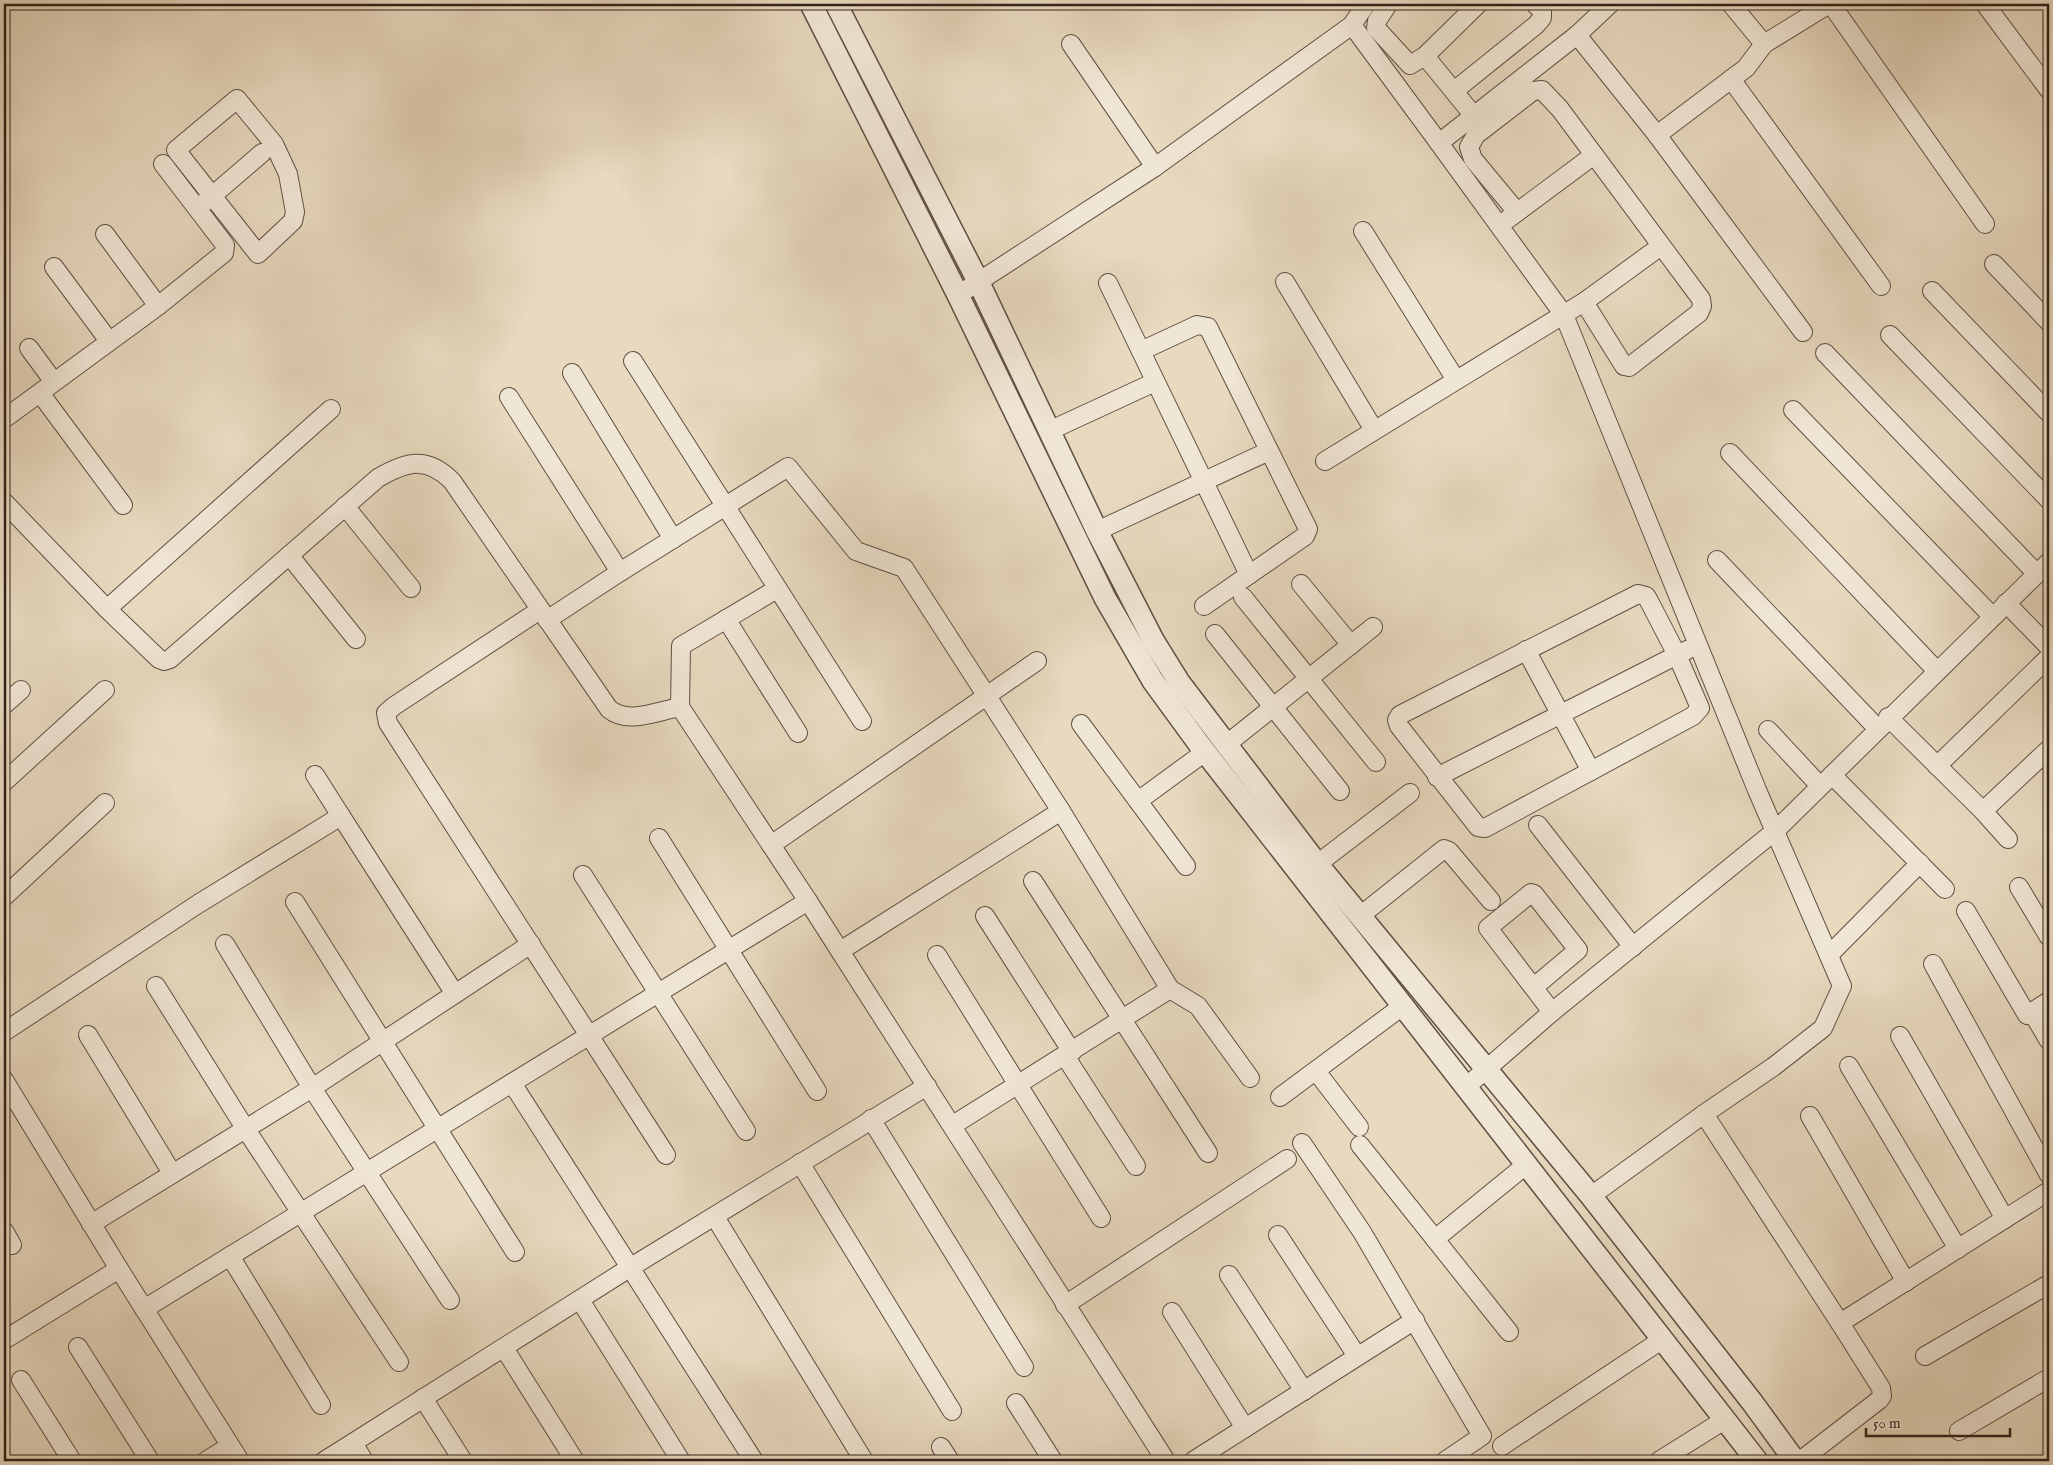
<svg xmlns="http://www.w3.org/2000/svg" width="2053" height="1465" font-family="'IM FELL English',serif">
	<style>
		.lines { fill: none; stroke-linecap: round; stroke-linejoin: round }
		.minor-casing { stroke: #605044; stroke-width: 20 }
		.tertiary-casing { stroke: #605044; stroke-width: 24 }
		.minor { stroke: #f0e6d5; stroke-width: 18 }
		.tertiary { stroke: #f0e6d5; stroke-width: 21 }
	</style>
	<rect width="100%" height="100%" fill="#e8d9bf"/>
	<filter id="stains"><feTurbulence type="fractalNoise" baseFrequency=".004" numOctaves="4"/><feColorMatrix values="0 0 0 0 .2 0 0 0 0 .09 0 0 0 0 .02 0 0 0 .5 -.17"/></filter>
	<radialGradient id="worn" r=".72"><stop offset=".6" stop-color="#630" stop-opacity="0"/><stop offset="1" stop-color="#630" stop-opacity=".3"/></radialGradient>
	<g class="lines">
		<defs>
			<g id="minor">
				<polyline points="1388,4 1377,21 1376,28 1410,65 1425,56"/>
				<polyline points="1731,4 1764,44 1829,4"/>
				<polyline points="1831,4 1985,224"/>
				<polyline points="1985,4 2049,90"/>
				<polyline points="1352,25 1439,143 1577,35 1610,4"/>
				<polyline points="1577,35 1657,135 1803,332"/>
				<polyline points="1071,44 1155,167"/>
				<polyline points="1731,79 1881,286"/>
				<polyline points="1454,91 1536,25 1542,18 1542,11 1535,4"/>
				<polygon points="237,99 274,144 288,174 295,212 293,221 258,254 176,150"/>
				<polyline points="1474,116 1425,56 1478,4"/>
				<polyline points="1657,135 1746,68 1764,44"/>
				<polyline points="1439,143 1564,315 1757,790 1842,986 1823,1028 1773,1067 1704,1114 1840,1323"/>
				<polyline points="205,202 262,153"/>
				<polyline points="1508,219 1594,155"/>
				<polyline points="1363,231 1456,380"/>
				<polyline points="105,234 158,306"/>
				<polyline points="1994,264 2049,322"/>
				<polyline points="54,267 109,341"/>
				<polyline points="1285,282 1374,430"/>
				<polyline points="1108,283 1249,575"/>
				<polyline points="1932,291 2049,413"/>
				<polyline points="958,295 1155,167 1352,25 1366,4"/>
				<polyline points="1584,302 1661,246"/>
				<polyline points="1890,335 2049,500"/>
				<polyline points="29,348 54,382"/>
				<polyline points="1141,351 1197,325 1208,327 1308,529 1305,536 1204,606"/>
				<polyline points="1825,353 2036,573"/>
				<polyline points="633,361 862,721"/>
				<polyline points="572,373 673,539"/>
				<polyline points="40,393 123,505"/>
				<polyline points="509,397 620,572"/>
				<polyline points="1793,410 1992,616"/>
				<polyline points="4,419 158,306 224,253 225,245 163,164"/>
				<polyline points="1051,430 1155,382"/>
				<polyline points="1730,453 1936,670"/>
				<polyline points="1325,461 1584,302 1624,366 1629,367 1699,313 1702,306 1701,299 1560,109 1542,90 1533,91 1476,135 1469,147 1473,159 1517,212"/>
				<path d="M 4,502 L 107,609 L 159,659 L 164,661 L 170,659 L 378,478 C 407,461 427,456 452,481 L 609,709 C 628,725 657,711 680,707 L 808,901 L 144,1309"/>
				<polyline points="345,506 411,588"/>
				<polyline points="1097,531 1269,451"/>
				<polyline points="289,555 356,639"/>
				<polyline points="1717,560 1877,728"/>
				<polyline points="1301,584 1351,645"/>
				<polygon points="1638,594 1646,596 1649,601 1677,655 1700,708 1693,716 1485,828 1478,827 1399,726 1397,720 1400,715"/>
				<polyline points="1243,597 1376,762"/>
				<polyline points="2006,603 2049,647"/>
				<polyline points="107,609 331,409"/>
				<polyline points="540,610 394,706 386,713 388,723 666,1155"/>
				<polyline points="726,619 798,733"/>
				<polyline points="547,620 620,572 788,467 856,551 904,568 1061,811 840,951"/>
				<polyline points="1215,634 1340,791"/>
				<polyline points="1526,650 1591,771"/>
				<polyline points="4,705 21,690"/>
				<polyline points="680,707 681,646 777,589"/>
				<polyline points="1888,717 1983,811 2049,749"/>
				<polyline points="1081,724 1186,866"/>
				<polyline points="1768,730 1820,786"/>
				<polyline points="1227,744 1373,627"/>
				<polyline points="1937,766 2049,657"/>
				<polyline points="315,775 341,816"/>
				<polyline points="1832,775 1945,889"/>
				<polyline points="1437,777 1687,650"/>
				<polyline points="4,782 105,690"/>
				<polyline points="1138,801 1205,752"/>
				<polyline points="1061,811 1170,989 1198,1006 1250,1078"/>
				<polyline points="1983,811 2008,839"/>
				<polyline points="1538,825 1633,947"/>
				<polyline points="659,838 817,1091"/>
				<polyline points="771,845 1037,661"/>
				<polyline points="1307,872 1410,793"/>
				<polyline points="583,875 746,1131"/>
				<polyline points="1033,881 1208,1153"/>
				<polyline points="2019,887 2049,937"/>
				<polyline points="4,897 105,803"/>
				<polyline points="808,901 1166,1461"/>
				<polyline points="295,902 515,1252"/>
				<polyline points="1966,911 2027,1015 2049,1001"/>
				<polyline points="985,916 1072,1052"/>
				<polyline points="1360,916 1444,849 1449,851 1491,901"/>
				<polyline points="225,944 312,1088 450,1300"/>
				<polyline points="937,955 1101,1218"/>
				<polyline points="1829,955 1920,863"/>
				<polyline points="1933,964 2049,1175"/>
				<polyline points="156,986 245,1128 399,1362"/>
				<polyline points="1534,987 1578,950 1534,894 1531,893 1488,928 1552,1012"/>
				<polyline points="2032,1012 2049,1041"/>
				<polyline points="4,1032 198,904 341,816 455,994"/>
				<polyline points="88,1035 172,1173"/>
				<polyline points="1900,1036 2005,1219"/>
				<polyline points="1065,1056 1136,1166"/>
				<polyline points="1849,1066 1958,1249"/>
				<polyline points="1316,1071 1359,1127"/>
				<polyline points="4,1080 119,1269 240,1461"/>
				<polyline points="512,1083 754,1461"/>
				<polyline points="1467,1086 1552,1012 1775,831 2049,562"/>
				<polyline points="1280,1097 1404,1005"/>
				<polyline points="1810,1116 1906,1282"/>
				<polyline points="871,1119 1024,1367"/>
				<polyline points="953,1125 1170,989"/>
				<polyline points="1302,1143 1362,1232 1482,1436 1445,1461"/>
				<polyline points="1360,1145 1509,1332"/>
				<polyline points="800,1163 952,1411"/>
				<polyline points="1591,1196 1704,1114"/>
				<polyline points="715,1217 864,1461"/>
				<polyline points="91,1224 312,1088 531,944"/>
				<polyline points="4,1231 12,1245"/>
				<polyline points="1278,1235 1357,1356"/>
				<polyline points="1435,1239 1527,1164"/>
				<polyline points="230,1256 321,1405"/>
				<polyline points="1229,1275 1304,1391"/>
				<polyline points="580,1300 681,1461"/>
				<polyline points="1065,1305 1287,1159"/>
				<polyline points="1172,1312 1245,1428"/>
				<polyline points="4,1340 119,1269"/>
				<polyline points="78,1347 150,1461"/>
				<polyline points="504,1348 575,1461"/>
				<polyline points="1925,1356 2049,1284"/>
				<polyline points="21,1380 72,1461"/>
				<polyline points="423,1398 463,1461"/>
				<polyline points="1016,1403 1053,1461"/>
				<polyline points="1959,1431 2049,1378"/>
				<polyline points="353,1443 364,1461"/>
				<polyline points="1502,1446 1663,1339"/>
				<polyline points="941,1447 950,1461"/>
				<polyline points="206,1461 230,1446"/>
				<polyline points="324,1461 631,1267 927,1086"/>
				<polyline points="1193,1461 1415,1320"/>
				<polyline points="1659,1461 1726,1419"/>
				<polyline points="1800,1461 1879,1400 1882,1396 1881,1388 1840,1323 2049,1191"/>
			</g>
			<g id="tertiary">
				<polyline points="811,4 958,295 1105,598 1153,681 1199,744 1757,1461"/>
				<polyline points="836,4 979,283 1097,531 1153,640 1179,682 1318,865 1591,1196 1752,1402 1795,1461"/>
			</g>
		</defs>
		<use href="#minor" class="minor-casing"/>
		<use href="#tertiary" class="tertiary-casing"/>
		<use href="#minor" class="minor"/>
		<use href="#tertiary" class="tertiary"/>
	</g>
	<rect width="2053" height="1465" fill="none" stroke="#e8d9bf" stroke-width="20"/>
	<rect x="5" y="5" width="2043" height="1455" fill="none" stroke="#32221b" stroke-width="2.5"/>
	<rect x="10" y="10" width="2033" height="1445" fill="none" stroke="#32221b"/>
	<path d="M1866 1428v8h144v-8" fill="none" stroke="#32221b" stroke-width="2.5"/>
	<text x="1873" y="1428" font-size="15" fill="#32221b" stroke="#f0e6d5" stroke-width="4" paint-order="stroke">50 m</text>
	<rect width="100%" height="100%" filter="url(#stains)"/>
	<rect width="100%" height="100%" fill="url(#worn)"/>
</svg>
